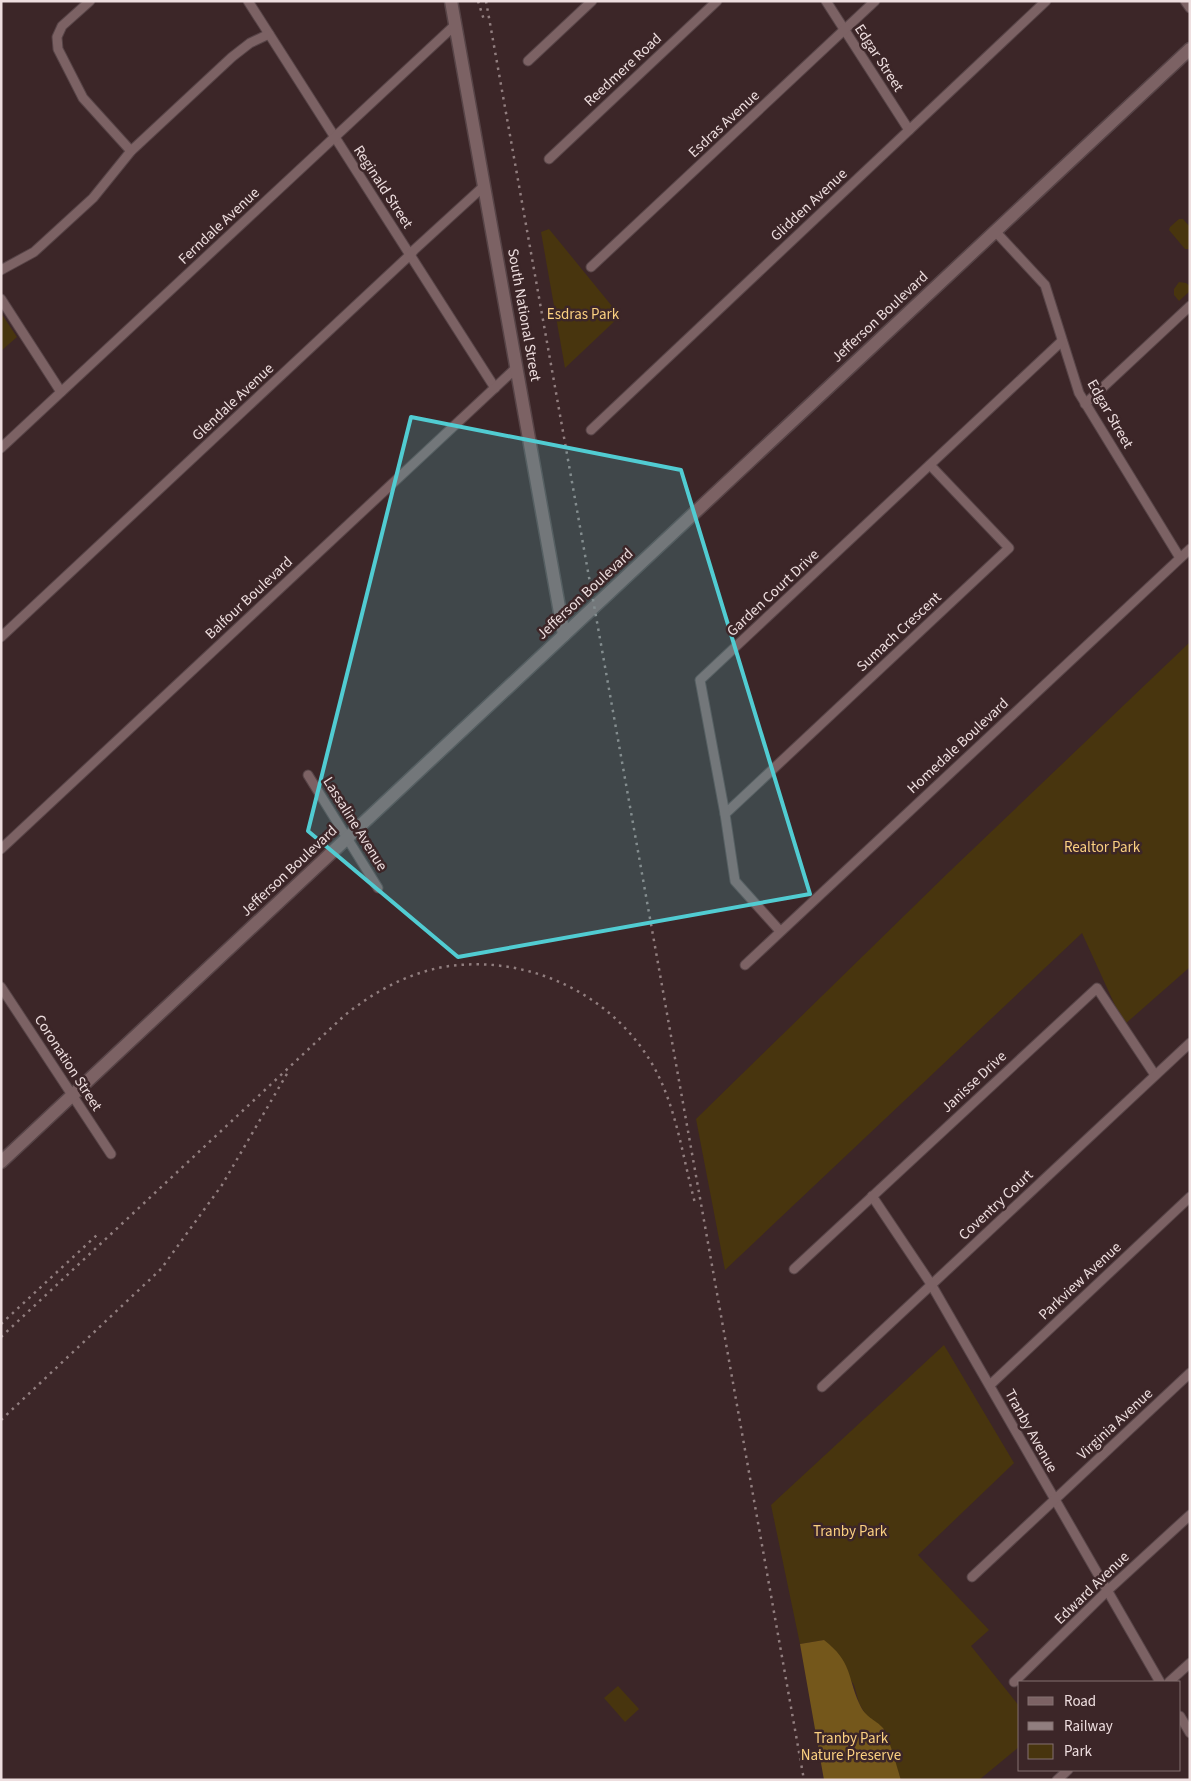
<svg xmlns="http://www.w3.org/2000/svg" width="1191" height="1781" font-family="'Source Sans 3',sans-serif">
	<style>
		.green { fill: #48350e }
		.forest { fill: #74571b }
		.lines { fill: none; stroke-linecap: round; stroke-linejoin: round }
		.street-casing { stroke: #574447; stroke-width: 11 }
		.secondary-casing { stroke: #574447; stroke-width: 15 }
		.street { stroke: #7c6264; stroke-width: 9 }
		.secondary { stroke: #7c6264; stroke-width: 12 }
		.rail { stroke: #917e7f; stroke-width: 2.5; stroke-dasharray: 2.5 5; stroke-linecap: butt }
		.marked { fill: #51ccd2; fill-opacity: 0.2; stroke: #51ccd2; stroke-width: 4; stroke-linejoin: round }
		.labels { text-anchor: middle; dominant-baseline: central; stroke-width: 5; stroke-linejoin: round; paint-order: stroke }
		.street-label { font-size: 15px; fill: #eededf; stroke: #3c2628 }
		.park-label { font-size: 15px; fill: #fbd081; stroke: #3c2628 }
	</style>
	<rect width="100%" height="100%" fill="#3c2628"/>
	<g class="green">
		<polygon points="1179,219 1183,219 1190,227 1190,249 1185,249 1169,230 1170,227"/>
		<polygon points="549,229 620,316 565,368 541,232"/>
		<polygon points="1179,282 1186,283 1190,286 1190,291 1179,301 1174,295 1174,289"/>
		<polygon points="1,313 17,337 1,351"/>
		<polygon points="1190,642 1190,967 1124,1025 1082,933 725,1270 696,1119 949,872"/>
		<polygon points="944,1345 1014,1463 918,1555 989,1630 971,1646 1020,1707 1020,1746 979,1780 901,1780 883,1729 867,1717 859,1703 854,1685 824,1640 800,1644 771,1505"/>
		<polygon points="618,1686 639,1709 625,1722 604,1698"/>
	</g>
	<path class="forest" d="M 824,1640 C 852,1662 847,1675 859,1703 C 866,1719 874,1718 883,1728 C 888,1735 898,1770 901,1780 L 824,1780 L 800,1644 Z"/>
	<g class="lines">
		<defs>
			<g id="street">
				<polyline points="90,1 62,26 57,37 58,49 83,98 131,151"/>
				<polyline points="248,1 495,388"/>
				<polyline points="826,1 909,130"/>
				<polyline points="1185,1 1190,8"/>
				<polyline points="528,61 592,1"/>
				<polyline points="549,159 717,1"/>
				<polyline points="995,231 1045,285 1079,393 1180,558"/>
				<polyline points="591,267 875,1"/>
				<polyline points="1,270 34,252 93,198 131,151 232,57 250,43 269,34"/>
				<polyline points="1,299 61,392"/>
				<polyline points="1085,404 1190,306"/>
				<polyline points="591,430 1046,1"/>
				<polyline points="1,448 455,25"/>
				<polyline points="1,637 410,255 414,250 484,186"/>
				<polyline points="308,775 378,888"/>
				<polyline points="725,814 1009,548 930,465"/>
				<polyline points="1,849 516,368"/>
				<polyline points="780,931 735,881 725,814 700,680 1062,341"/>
				<polyline points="745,965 1190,549"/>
				<polyline points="1,987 111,1154"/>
				<polyline points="872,1196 931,1284 1160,1682"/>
				<polyline points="794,1269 1097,988 1155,1075"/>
				<polyline points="990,1385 1190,1197"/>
				<polyline points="822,1387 1190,1043"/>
				<polyline points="972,1577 1190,1373"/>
				<polyline points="1014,1682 1107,1591 1190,1515"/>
				<polyline points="1169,1682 1190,1663"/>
				<polyline points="1180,1716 1190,1733"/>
				<polyline points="1057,1780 1068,1770"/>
			</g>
			<g id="secondary">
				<polyline points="451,1 564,635"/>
				<polyline points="1,1162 1190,49"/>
			</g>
		</defs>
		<use href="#street" class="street-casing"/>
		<use href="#secondary" class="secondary-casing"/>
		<use href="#street" class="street"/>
		<use href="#secondary" class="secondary"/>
		<g class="rail">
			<polyline points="478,1 484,20"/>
			<polyline points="486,1 804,1780"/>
			<polyline points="1,1324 98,1234"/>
			<path d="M 1,1337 L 345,1015 C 374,992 406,974 443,967 C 527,953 614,994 655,1069 C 677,1110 683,1159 695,1203"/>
			<polyline points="1,1420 161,1269 222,1185 288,1072"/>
		</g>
	</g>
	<path class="marked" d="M 411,417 L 681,470 L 810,894 L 458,957 L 308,831 Z"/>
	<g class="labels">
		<g class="street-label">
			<text transform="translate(879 58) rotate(57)">Edgar Street</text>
			<text transform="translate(623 70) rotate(-43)">Reedmere Road</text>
			<text transform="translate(724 124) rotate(-43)">Esdras Avenue</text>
			<text transform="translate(383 187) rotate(57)">Reginald Street</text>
			<text transform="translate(809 205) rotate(-43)">Glidden Avenue</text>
			<text transform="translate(219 226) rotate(-43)">Ferndale Avenue</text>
			<text transform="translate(524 315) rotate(80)">South National Street</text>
			<text transform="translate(880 317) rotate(-43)">Jefferson Boulevard</text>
			<text transform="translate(233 402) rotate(-43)">Glendale Avenue</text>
			<text transform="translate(1110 414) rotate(60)">Edgar Street</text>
			<text transform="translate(773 593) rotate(-43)">Garden Court Drive</text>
			<text transform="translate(585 594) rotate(-43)">Jefferson Boulevard</text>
			<text transform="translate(249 598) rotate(-43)">Balfour Boulevard</text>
			<text transform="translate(899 632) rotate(-43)">Sumach Crescent</text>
			<text transform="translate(958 746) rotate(-43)">Homedale Boulevard</text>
			<text transform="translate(355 824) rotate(58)">Lassaline Avenue</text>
			<text transform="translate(289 871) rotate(-43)">Jefferson Boulevard</text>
			<text transform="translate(68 1063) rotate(57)">Coronation Street</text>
			<text transform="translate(974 1082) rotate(-43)">Janisse Drive</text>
			<text transform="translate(996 1205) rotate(-43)">Coventry Court</text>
			<text transform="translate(1080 1281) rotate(-43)">Parkview Avenue</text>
			<text transform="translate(1115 1424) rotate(-43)">Virginia Avenue</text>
			<text transform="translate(1031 1431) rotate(61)">Tranby Avenue</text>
			<text transform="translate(1092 1588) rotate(-44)">Edward Avenue</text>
		</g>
		<g class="park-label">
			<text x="583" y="314">Esdras Park</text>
			<text x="1102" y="847">Realtor Park</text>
			<text x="850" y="1531">Tranby Park</text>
			<text x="851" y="1738">Tranby Park<tspan x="851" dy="17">Nature Preserve</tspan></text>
		</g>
	</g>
	<rect width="1191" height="1781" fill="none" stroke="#eededf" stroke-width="5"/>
	<rect x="1018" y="1681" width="162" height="90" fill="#3c2628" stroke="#837071"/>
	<rect x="1028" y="1697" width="25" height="8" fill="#7c6264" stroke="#837071"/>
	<text x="1064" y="1706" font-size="15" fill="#eededf">Road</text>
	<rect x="1028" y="1722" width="25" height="8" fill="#917e7f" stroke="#837071"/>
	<text x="1064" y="1731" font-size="15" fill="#eededf">Railway</text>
	<rect x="1028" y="1744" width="25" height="15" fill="#48350e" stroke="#837071"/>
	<text x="1064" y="1756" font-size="15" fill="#eededf">Park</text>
</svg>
